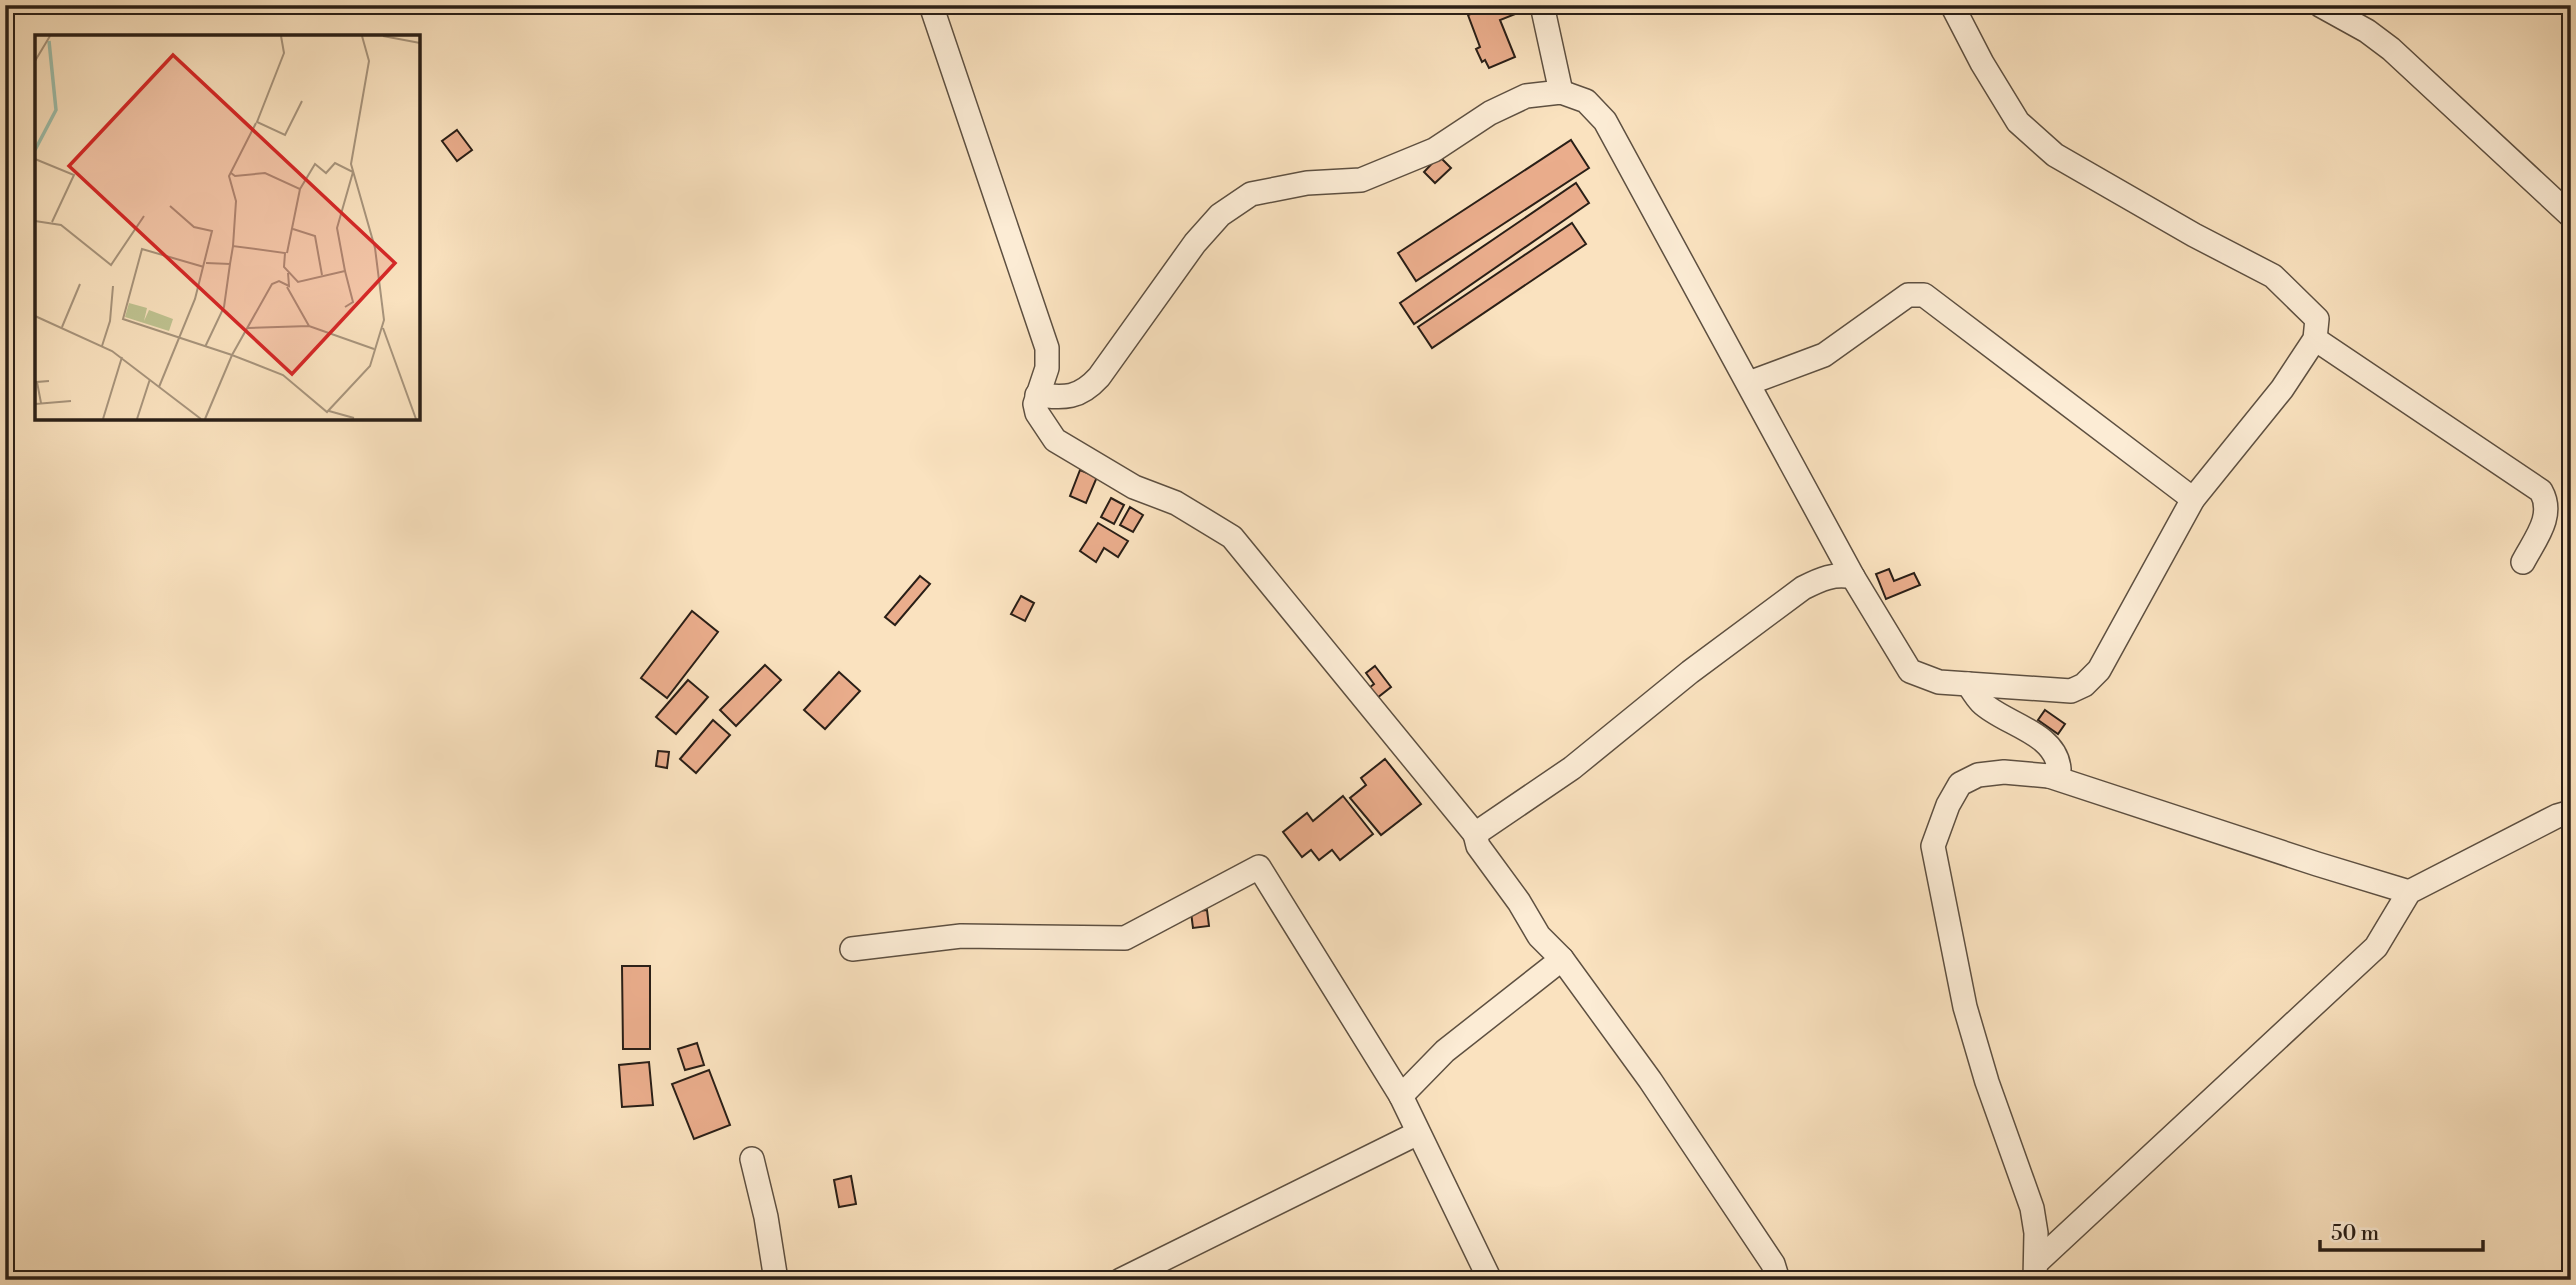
<svg xmlns="http://www.w3.org/2000/svg" width="2576" height="1285" font-family="'Libre Bodoni',serif">
	<style>
		.building { fill: #eaad8c; stroke: #2a1f17; stroke-width: 2 }
		.lines { fill: none; stroke-linecap: round; stroke-linejoin: round }
		.minor-casing { stroke: #5e5041; stroke-width: 26 }
		.minor { stroke: #fcecd5; stroke-width: 23 }
		.inset-river { fill: none; stroke: #9fbfab; stroke-width: 3.5 }
		.inset-road { fill: none; stroke: #a7947c; stroke-width: 2 }
		.view { fill: #d62828; fill-opacity: 0.15; stroke: #d62828; stroke-width: 3.5 }
		.inset-edge { fill: none; stroke: #2a1f17; stroke-width: 3.5 }
	</style>
	<rect width="100%" height="100%" fill="#fae2bf"/>
	<filter id="stains"><feTurbulence type="fractalNoise" baseFrequency=".00286" numOctaves="4"/><feColorMatrix values="0 0 0 0 .2 0 0 0 0 .09 0 0 0 0 .02 0 0 0 .5 -.17"/></filter>
	<radialGradient id="worn" r=".72"><stop offset=".6" stop-color="#630" stop-opacity="0"/><stop offset="1" stop-color="#630" stop-opacity=".3"/></radialGradient>
	<g class="building">
		<polygon points="1493,5 1521,5 1523,11 1500,20 1515,57 1489,68 1485,60 1482,62 1476,49 1480,47 1468,15"/>
		<polygon points="457,130 472,150 457,161 442,141"/>
		<polygon points="1571,140 1589,168 1416,281 1398,253"/>
		<polygon points="1439,156 1451,168 1435,183 1424,172"/>
		<polygon points="1576,183 1589,203 1414,324 1400,303"/>
		<polygon points="1572,223 1586,244 1432,348 1418,327"/>
		<polygon points="1080,470 1097,477 1086,503 1070,496"/>
		<polygon points="1111,498 1124,505 1114,524 1101,517"/>
		<polygon points="1130,507 1143,515 1133,532 1120,525"/>
		<polygon points="1098,523 1128,541 1118,557 1104,548 1096,562 1080,551"/>
		<polygon points="1889,569 1894,581 1914,573 1920,585 1886,599 1876,574"/>
		<polygon points="920,576 930,584 895,625 885,617"/>
		<polygon points="1021,596 1034,603 1025,621 1011,614"/>
		<polygon points="692,611 718,632 667,698 641,678"/>
		<polygon points="765,665 781,680 736,726 720,710"/>
		<polygon points="1375,666 1391,687 1377,698 1369,688 1374,684 1366,673"/>
		<polygon points="839,672 860,691 825,729 804,710"/>
		<polygon points="688,680 708,697 676,734 656,717"/>
		<polygon points="2045,710 2065,724 2058,734 2038,720"/>
		<polygon points="713,720 730,735 696,773 680,759"/>
		<polygon points="658,751 669,752 667,768 656,766"/>
		<polygon points="1385,759 1421,804 1381,835 1350,798 1366,785 1361,778"/>
		<polygon points="1343,796 1373,834 1340,860 1332,850 1319,860 1311,850 1302,857 1283,832 1307,813 1313,821"/>
		<polygon points="1207,910 1209,926 1193,928 1191,912"/>
		<polygon points="622,966 650,966 650,1049 623,1049"/>
		<polygon points="697,1043 704,1065 685,1070 678,1049"/>
		<polygon points="649,1062 653,1105 622,1107 619,1065"/>
		<polygon points="709,1070 730,1125 694,1139 672,1084"/>
		<polygon points="851,1176 856,1204 839,1207 834,1180"/>
	</g>
	<g class="lines">
		<defs>
			<g id="minor">
				<polyline points="931,5 1047,348 1047,368 1035,404 1037,413 1055,440 1134,487 1176,503 1232,537 1475,834"/>
				<polyline points="1542,5 1561,92"/>
				<polyline points="2320,5 2367,31 2391,49 2571,216"/>
				<path d="M 2315,339 L 2541,491 C 2555,516 2535,539 2523,562"/>
				<polyline points="1749,383 1824,355 1908,295 1924,295 2193,499"/>
				<path d="M 1037,395 C 1065,398 1079,399 1099,377 L 1195,243 L 1220,215 L 1251,194 L 1307,183 L 1361,180 L 1434,150 L 1490,113 L 1526,96 L 1561,92 L 1586,101 L 1605,121 L 1853,577"/>
				<path d="M 1968,684 C 1972,690 1976,697 1981,702 C 2003,724 2056,732 2059,769 L 2049,776 L 2004,772 L 1978,775 L 1960,784 L 1948,805 L 1933,846 L 1965,1007 L 1987,1082 L 2032,1208 L 2036,1233 L 2035,1280"/>
				<polyline points="2049,776 2317,864 2409,892"/>
				<polyline points="852,949 961,936 1125,938 1259,867 1401,1096 1490,1280"/>
				<polyline points="1562,959 1650,1080 1773,1264 1778,1280"/>
				<path d="M 1401,1096 L 1445,1051 L 1562,959 L 1539,936 L 1519,902 L 1478,846 L 1475,834 L 1572,768 L 1690,672 L 1803,588 C 1821,579 1834,573 1853,577 L 1910,671 L 1939,682 L 2071,691 L 2084,685 L 2099,670 L 2193,499 L 2282,389 L 2315,339 L 2317,319 L 2273,276 L 2194,235 L 2055,155 L 2018,122 L 1982,63 L 1952,5"/>
				<polyline points="752,1159 766,1217 776,1280"/>
				<polyline points="2036,1263 2376,947 2409,892 2557,816 2571,812"/>
				<polyline points="1121,1280 1418,1133"/>
			</g>
		</defs>
		<use href="#minor" class="minor-casing"/>
		<use href="#minor" class="minor"/>
	</g>
	<g transform="translate(35 35)">
		<rect width="385" height="385" fill="#fae2bf"/>
		<path d="M 94,268 L 112,273 L 109,286 L 114,275 L 138,284 L 134,296 L 90,282 Z" fill="#bfc391"/>
		<path class="inset-river" d="M 0,115 L 21,75 L 14,6"/>
		<path class="inset-road" d="M 246,1 L 249,18 L 222,87 L 250,100 L 267,66M 348,1 L 385,8M 0,26 L 15,1M 0,124 L 39,140 L 17,187M 196,138 L 200,141 L 230,138 L 265,154 L 252,218M 0,186 L 26,190 L 76,230 L 109,181M 258,194 L 280,201 L 287,240M 198,211 L 201,166 L 194,141 L 221,88M 171,228 L 195,229 L 198,211 L 250,218 L 249,232 L 263,247 L 310,236 L 302,193 L 318,137 L 300,128 L 291,138 L 280,129 L 265,154M 169,232 L 107,214 L 88,284 L 197,320 L 237,249 L 244,246 L 254,251 L 253,238M 310,236 L 318,267 L 310,272M 252,252 L 274,291M 0,281 L 77,316 L 166,384M 27,292 L 45,249M 213,293 L 274,291 L 339,314M 348,293 L 381,384M 67,311 L 75,286 L 78,251M 170,312 L 189,272 L 195,229M 124,352 L 160,264 L 177,196 L 159,192 L 135,171M 6,368 L 2,347 L 14,346M 0,369 L 36,366M 294,376 L 319,383M 68,384 L 87,322M 102,384 L 115,344M 170,384 L 197,320 L 248,340 L 292,377 L 335,331 L 349,285 L 340,213 L 316,129 L 334,26 L 327,1"/>
		<path class="view" d="M 138,20 L 360,228 L 257,339 L 34,131 Z"/>
		<rect width="385" height="385" class="inset-edge"/>
	</g>
	<rect width="2576" height="1285" fill="none" stroke="#fae2bf" stroke-width="28"/>
	<rect x="7" y="7" width="2562" height="1271" fill="none" stroke="#2a1f17" stroke-width="3.5"/>
	<rect x="14" y="14" width="2548" height="1257" fill="none" stroke="#2a1f17" stroke-width="2"/>
	<path d="M2320 1240v10h163v-10" fill="none" stroke="#2a1f17" stroke-width="3.5"/>
	<text x="2331" y="1240" font-size="21" fill="#2a1f17" stroke="#fcecd5" stroke-width="5" paint-order="stroke">50 m</text>
	<rect width="100%" height="100%" filter="url(#stains)"/>
	<rect width="100%" height="100%" fill="url(#worn)"/>
</svg>
